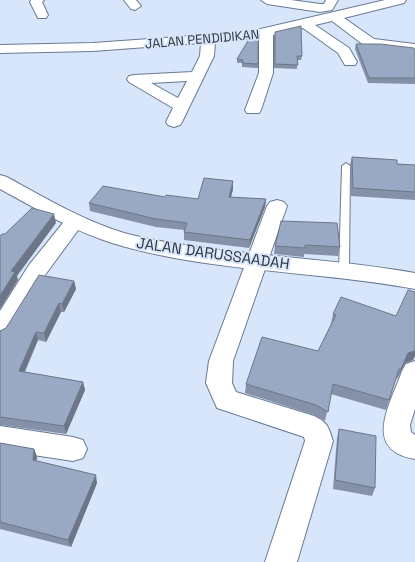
<svg xmlns="http://www.w3.org/2000/svg" width="415" height="562" font-family="'Space Grotesk',sans-serif">
	<style>
		.lines { fill: none; stroke-linecap: round; stroke-linejoin: round }
		.service-casing { stroke: #6a7992; stroke-width: 2 }
		.minor-casing { stroke: #6a7992; stroke-width: 2 }
		.tertiary-casing { stroke: #6a7992; stroke-width: 2 }
		.service { fill: #fff; fill-rule: evenodd }
		.minor { fill: #fff; fill-rule: evenodd }
		.tertiary { fill: #fff; fill-rule: evenodd }
		.wall { fill: #8491a8 }
		.shaded-wall { fill: #6b7688 }
		.building { fill: #99a9c3; stroke: #6b7688 }
		.labels { text-anchor: middle; dominant-baseline: central; stroke-width: 4; stroke-linejoin: round; paint-order: stroke }
		.far-street-label { font-size: 13px; fill: #2f3641; stroke: #d8e6fc }
		.street-label { font-size: 15px; fill: #2f3641; stroke: #d8e6fc }
	</style>
	<rect width="100%" height="100%" fill="#d8e6fc"/>
	<g class="lines">
		<defs>
			<polygon id="service" points="346,163 350,166 349,271 344,275 339,271 342,166"/>
			<g id="minor">
				<polygon points="31,0 44,0 42,2 48,15 46,18 38,18 30,2"/>
				<polygon points="124,0 136,0 141,6 135,10 131,9"/>
				<polygon points="261,0 291,0 320,4 324,4 326,0 338,0 332,10 320,12 267,4"/>
				<path d="M 385,0 L 406,0 L 404,3 L 344,18 L 374,39 L 415,44 L 415,52 L 365,46 L 332,21 L 315,25 L 349,48 L 357,62 L 355,65 L 345,65 L 338,53 L 303,28 L 273,35 L 273,73 L 261,110 L 259,113 L 247,113 L 245,110 L 259,73 L 259,38 L 215,42 L 214,56 L 182,122 L 180,125 L 174,127 L 168,125 L 166,122 L 173,108 L 129,82 L 127,79 L 129,76 L 134,75 L 192,72 L 200,56 L 201,43 L 93,51 L 0,53 L 0,45 L 93,43 L 248,32 ZM 187,81 L 178,98 L 151,83 Z"/>
				<path d="M 277,200 L 284,202 L 287,206 L 233,361 L 232,383 L 236,392 L 314,416 C 328,423 328,426 333,441 L 297,562 L 265,562 L 305,441 L 304,437 L 217,408 L 206,383 L 209,361 L 267,206 L 270,202 Z"/>
				<polygon points="74,216 81,218 84,222 45,275 8,336 0,339 0,311 29,265 67,218"/>
				<path d="M 415,361 L 415,409 L 410,425 L 411,432 L 415,435 L 415,459 C 361,450 391,403 402,371 L 406,364 Z"/>
				<polygon points="0,426 73,437 83,440 87,449 83,458 73,461 0,450"/>
			</g>
			<path id="tertiary" d="M 0,175 L 7,177 C 45,198 82,220 124,233 C 153,241 183,245 213,249 C 281,258 348,261 415,273 L 415,289 C 315,270 210,273 112,243 C 71,230 37,209 0,189 Z"/>
		</defs>
		<use href="#service" class="service-casing"/>
		<use href="#minor" class="minor-casing"/>
		<use href="#tertiary" class="tertiary-casing"/>
		<use href="#service" class="service"/>
		<use href="#minor" class="minor"/>
		<use href="#tertiary" class="tertiary"/>
	</g>
	<g class="wall">
		<polygon points="251,36 258,64 258,68 242,67 242,63 237,63 237,59"/>
		<polygon points="274,36 302,56 301,60 297,60 297,69 274,68"/>
		<polygon points="356,44 415,50 415,84 368,83 355,49"/>
		<polygon points="352,157 397,164 415,165 415,200 351,196 350,164"/>
		<polygon points="233,181 233,189 231,197 266,199 265,207 249,248 184,240 184,230 156,227 90,211 89,203 165,197 198,199"/>
		<polygon points="281,221 340,247 338,256 304,254 304,257 274,254 275,246"/>
		<polygon points="74,281 76,289 64,312 61,312 46,342 38,340 25,372 83,382 85,390 66,434 0,425 0,331 6,328"/>
		<polygon points="415,292 415,356 413,360 405,363 397,379 396,379 386,410 331,394 325,421 314,415 245,393 246,384 318,351 331,324 333,314 396,316"/>
		<polygon points="339,429 375,488 372,496 333,489 337,438"/>
		<polygon points="0,443 34,449 37,457 36,461 97,483 71,547 0,529"/>
	</g>
	<g class="shaded-wall">
		<polygon points="233,181 233,189 229,205 229,197"/>
		<polygon points="266,199 265,207 249,248 250,240"/>
		<polygon points="54,214 56,223 17,276 18,280 0,309 0,296 11,271"/>
		<polygon points="74,281 76,289 64,312 62,304"/>
		<polygon points="59,303 61,312 46,342 44,333"/>
		<polygon points="36,332 38,340 21,379 19,371"/>
		<polygon points="415,351 415,356 413,360 405,363 397,379 401,369 408,353"/>
		<polygon points="83,382 85,390 66,434 64,426"/>
		<polygon points="34,449 37,457 36,468 33,460"/>
		<polygon points="96,475 97,483 71,547 68,540"/>
	</g>
	<g class="building">
		<polygon points="301,26 302,56 297,56 298,65 275,64 275,32"/>
		<polygon points="251,36 258,36 258,64 242,63 243,60 237,59"/>
		<polygon points="356,44 380,44 414,48 415,50 415,78 369,78"/>
		<polygon points="352,157 397,160 397,164 415,165 415,192 353,188"/>
		<polygon points="204,178 233,181 229,197 266,199 250,240 184,232 187,223 156,219 89,203 103,186 165,197 166,195 198,199"/>
		<polygon points="32,208 54,214 11,271 15,272 0,296 0,236 2,234 5,234"/>
		<polygon points="281,221 337,223 340,247 305,245 305,248 275,246"/>
		<polygon points="39,275 74,281 62,304 59,303 44,333 36,332 19,371 83,382 64,426 0,417 0,331 6,328"/>
		<polygon points="408,290 415,292 415,351 408,353 401,369 399,369 389,400 333,384 328,412 316,405 246,384 262,337 318,351 336,315 333,314 341,297 396,316"/>
		<polygon points="339,429 376,436 375,488 335,480"/>
		<polygon points="0,443 34,449 33,460 96,475 68,540 0,522"/>
	</g>
	<g class="labels">
		<g class="far-street-label">
			<text transform="translate(202 39) rotate(-5)">JALAN PENDIDIKAN</text>
		</g>
		<g class="street-label">
			<text transform="translate(213 253) rotate(8)">JALAN DARUSSAADAH</text>
		</g>
	</g>
</svg>
